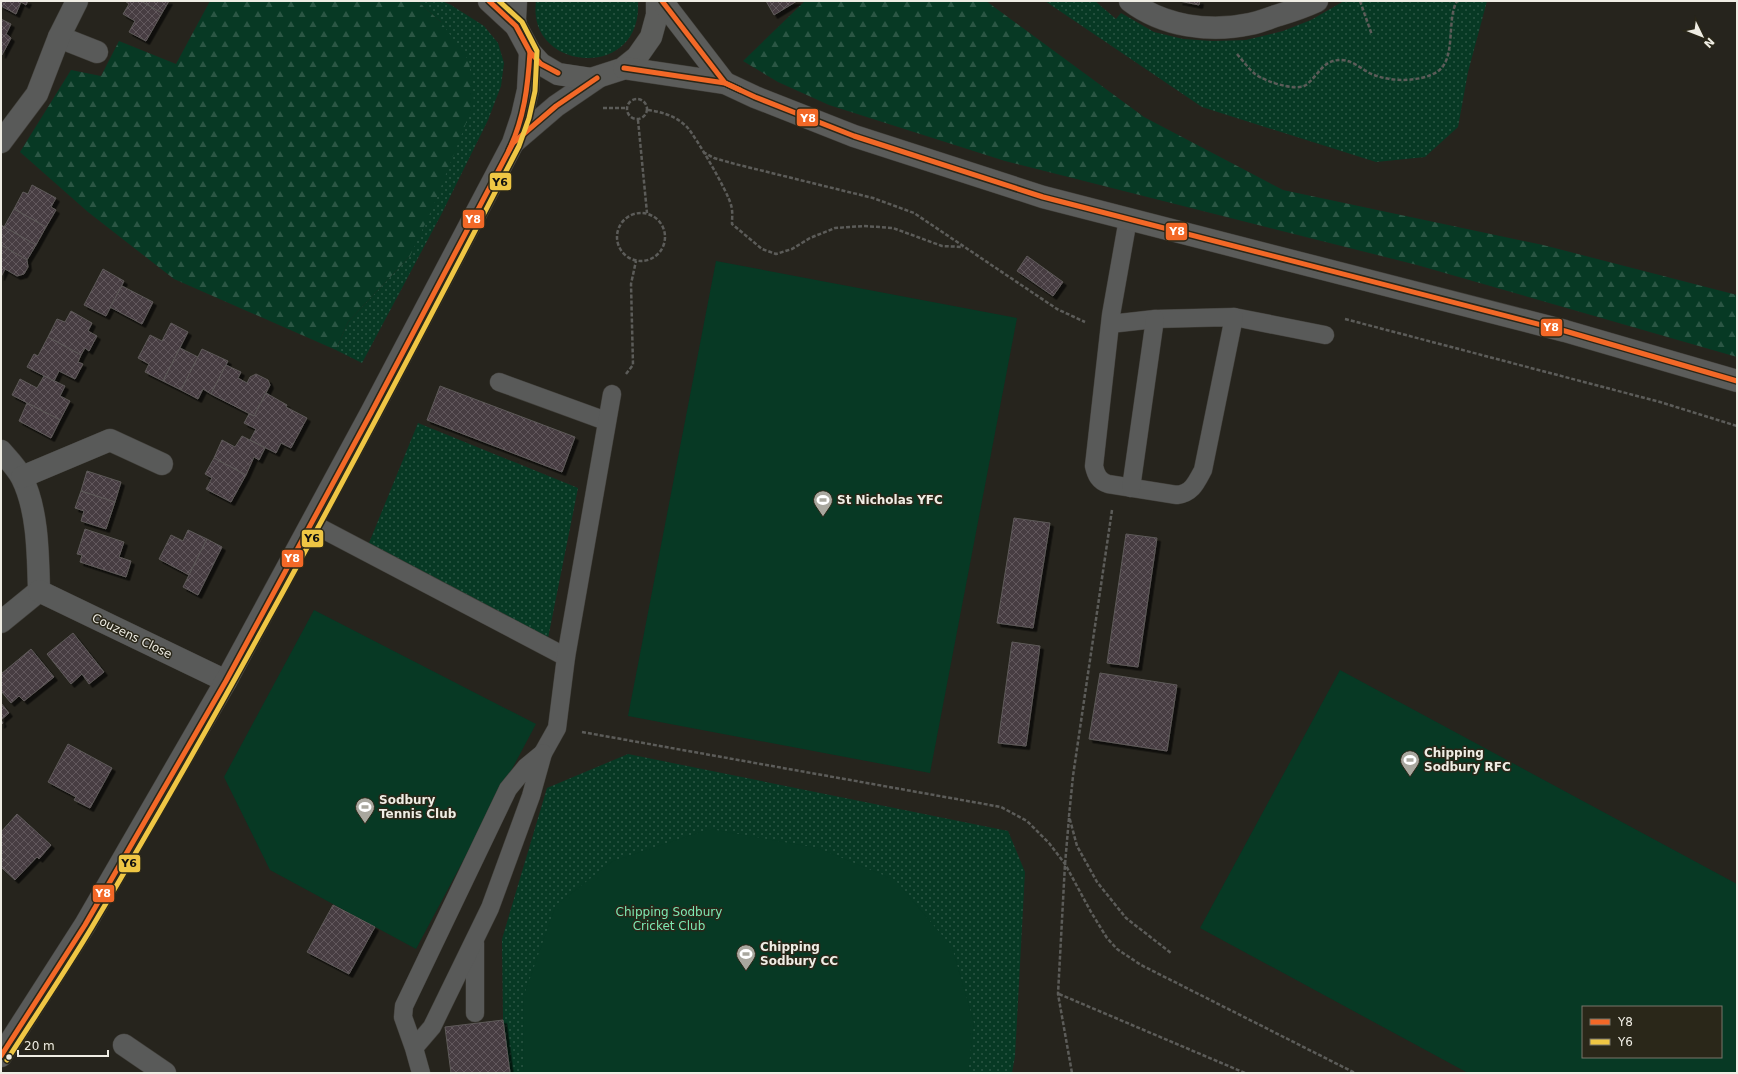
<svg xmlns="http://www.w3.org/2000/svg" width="1738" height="1074" font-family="'DejaVu Sans',sans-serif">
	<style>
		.grass { fill: url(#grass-dots) }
		.forest { fill: url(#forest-firs) }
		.garden { fill: #073924; fill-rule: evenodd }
		.building { fill: url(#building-cross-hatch); stroke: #5e5a59; filter: url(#shadow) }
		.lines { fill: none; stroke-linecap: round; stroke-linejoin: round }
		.service-casing { stroke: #413f3a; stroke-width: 19 }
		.minor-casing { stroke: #413f3a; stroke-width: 23 }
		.tertiary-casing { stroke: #413f3a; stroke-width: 23 }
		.secondary-casing { stroke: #413f3a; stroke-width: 23 }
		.path { stroke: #5c5c59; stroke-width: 2.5; stroke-dasharray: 4 2; stroke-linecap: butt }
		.service { stroke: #595a59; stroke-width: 18 }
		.minor { stroke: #595a59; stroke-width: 22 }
		.tertiary { stroke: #595a59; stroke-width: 22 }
		.secondary { stroke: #5b5c5a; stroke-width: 22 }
		.bus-1-casing { stroke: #2a2719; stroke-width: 8 }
		.bus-2-casing { stroke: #2a2719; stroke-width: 8 }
		.bus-1 { stroke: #f36827; stroke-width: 5 }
		.bus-2 { stroke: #efc644; stroke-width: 5 }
		.bus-dot { fill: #efede4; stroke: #2a2719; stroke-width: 1.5 }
		.labels { text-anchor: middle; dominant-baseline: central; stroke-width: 3; stroke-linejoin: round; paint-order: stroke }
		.poi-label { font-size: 12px; font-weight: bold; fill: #efede4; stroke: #2a2719; text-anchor: start }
		.street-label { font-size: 12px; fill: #efede4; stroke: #2a2719 }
		.park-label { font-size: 12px; fill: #7ceab4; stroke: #2a2719 }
		.line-badge { stroke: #2a2719; stroke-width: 1.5 }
		.badge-label { font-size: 11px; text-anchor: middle; font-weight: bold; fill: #fff }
		.pale-badge-label { font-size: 11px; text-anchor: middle; font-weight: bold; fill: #111 }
	</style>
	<defs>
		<pattern id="grass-dots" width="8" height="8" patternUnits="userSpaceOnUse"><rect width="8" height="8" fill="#073924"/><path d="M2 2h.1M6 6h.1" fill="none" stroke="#2b5644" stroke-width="1.8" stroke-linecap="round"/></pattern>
		<pattern id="forest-firs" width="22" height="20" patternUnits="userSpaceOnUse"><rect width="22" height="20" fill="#073924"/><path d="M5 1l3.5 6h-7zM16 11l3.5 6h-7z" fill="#2b5644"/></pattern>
		<pattern id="building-cross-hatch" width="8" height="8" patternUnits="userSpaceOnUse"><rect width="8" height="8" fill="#473c42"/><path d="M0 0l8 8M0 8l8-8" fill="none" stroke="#62585d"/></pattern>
		<filter id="shadow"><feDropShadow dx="3.5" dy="3.5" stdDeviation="0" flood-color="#0009"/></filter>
	</defs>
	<rect width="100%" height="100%" fill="#26241d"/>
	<g class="grass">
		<polygon points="417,1 442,1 451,5 484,26 498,43 504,63 501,86 488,120 442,213 362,363 336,350 348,322 410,256 441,22"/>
		<path d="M 536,1 L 638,1 C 643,82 526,72 536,1 Z"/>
		<polygon points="1045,1 1095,1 1116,19 1121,13 1154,32 1183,39 1213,41 1246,40 1283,31 1311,20 1344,1 1487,1 1468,72 1458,127 1425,157 1376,162 1202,107"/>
		<polygon points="418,423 578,488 548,638 369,543"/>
		<polygon points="628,754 1008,831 1025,872 1015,1056 1012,1073 510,1073 503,1020 502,939 547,788"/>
	</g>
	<g class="forest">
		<polygon points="210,1 417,1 441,22 469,61 474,103 433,207 410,256 348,322 336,350 174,279 88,212 20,152 71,70 101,76 119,41 176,64"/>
		<polygon points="805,1 986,1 1144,117 1283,190 1543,245 1737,295 1737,357 1417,265 1005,161 829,105 778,82 743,61"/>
	</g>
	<g class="garden">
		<polygon points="716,261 1017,318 930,773 628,716"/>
		<polygon points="314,610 536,724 416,949 270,870 224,777"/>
		<path d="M 1340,670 L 1737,884 L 1737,1073 L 1468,1073 L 1200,928 ZM 1583,1007 L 1721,1007 L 1721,1057 L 1583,1057 Z"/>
		<polygon points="710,829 818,848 895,880 952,947 974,1023 968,1073 523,1073 524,995 556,905 613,861"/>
	</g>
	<g class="building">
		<polygon points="1,1 28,1 26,5 21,2 16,14 1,6"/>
		<polygon points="125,1 141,1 162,13 146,41 129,32 135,21 123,14 129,4"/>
		<polygon points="141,1 169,1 162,13"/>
		<polygon points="766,1 797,1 774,15"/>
		<polygon points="1179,1 1200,1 1199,5"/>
		<polygon points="1,19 11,24 6,34 11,38 2,55"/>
		<polygon points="32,185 56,198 51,207 56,210 46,227 14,209 23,192 28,194"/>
		<polygon points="14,209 46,227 36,245 4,227"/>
		<polygon points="1,225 36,245 27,260 1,245"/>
		<polygon points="1,245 27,260 28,267 24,274 17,276 5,269 1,277"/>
		<polygon points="1027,256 1063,282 1053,296 1017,271"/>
		<polygon points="103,269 124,281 106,316 84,305"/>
		<polygon points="122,286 153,302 142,324 110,307"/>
		<polygon points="71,311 92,323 88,331 97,336 89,351 85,348 81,355 48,337 57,319 65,322"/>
		<polygon points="171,323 188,332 163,381 145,372 149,364 138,358 150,335 162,341"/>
		<polygon points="48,337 81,355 78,362 83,364 75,379 59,371 54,381 27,367 34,354 38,356"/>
		<polygon points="180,348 198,357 181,390 163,381"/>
		<polygon points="202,349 228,361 211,394 203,389 198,399 181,390"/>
		<polygon points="226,365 241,372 238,378 247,383 250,377 256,374 268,380 270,385 254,416 211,394"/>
		<polygon points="44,376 65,386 60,396 70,401 60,420 12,395 20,379 37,388"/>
		<polygon points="440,386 575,437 562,472 427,420"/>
		<polygon points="266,393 287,405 286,407 307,418 291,448 281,443 276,453 250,440 256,429 244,423 249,414 254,416"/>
		<polygon points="27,403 60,420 51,438 19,421"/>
		<polygon points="242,436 265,448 259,460 254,457 246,475 214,458 222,440 235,447"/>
		<polygon points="214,458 246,475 231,502 206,489 212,478 205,474"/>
		<polygon points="87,471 121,482 115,502 81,491"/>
		<polygon points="81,491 115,502 106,529 81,521 84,511 75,508"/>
		<polygon points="1014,518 1050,523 1033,628 997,623"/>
		<polygon points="85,529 124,542 119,557 131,561 126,577 80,562 82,555 77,554"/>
		<polygon points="188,530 207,539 189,575 159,559 171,535 183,541"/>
		<polygon points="1126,534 1157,538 1138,667 1107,663"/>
		<polygon points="207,539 222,547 198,595 183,587"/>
		<polygon points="73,633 104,672 89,684 82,674 71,684 47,654"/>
		<polygon points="1012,642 1040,646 1026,746 998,743"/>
		<polygon points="31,649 54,677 24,701 19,696 11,703 1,691 1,674"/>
		<polygon points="1100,673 1177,685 1167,751 1089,739"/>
		<polygon points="1,703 9,713 1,720 3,723 1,725"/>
		<polygon points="68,744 112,768 90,808 74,800 76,797 48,782"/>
		<polygon points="17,814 51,845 39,859 37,857 15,880 1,867 1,832"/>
		<polygon points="333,905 375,927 349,974 307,952"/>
		<polygon points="503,1020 510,1073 451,1073 445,1027"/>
	</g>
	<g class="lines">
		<defs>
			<g id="service">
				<polyline points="1234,317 1325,335"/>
				<path d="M 1110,324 L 1155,319 L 1234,317 L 1203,470 C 1196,483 1192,493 1177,495 L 1108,484 C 1099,481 1096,475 1094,466 L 1111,315 L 1128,219"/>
				<polyline points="499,382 606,421"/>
				<polyline points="1131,488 1155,319"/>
				<polyline points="311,523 566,657"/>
				<polyline points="543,753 557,728 566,657 612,394"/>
				<polyline points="475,943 475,1013"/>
				<polyline points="414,1048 432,1027 490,908 531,796 543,753 526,767 508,789 404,1006 403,1017 414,1048 421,1073"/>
			</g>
			<g id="minor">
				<path d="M 1130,1 C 1163,26 1209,33 1250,24 C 1260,22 1269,18 1279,15 C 1292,11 1304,7 1317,1"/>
				<polyline points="59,37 97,52"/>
				<polyline points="1,142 37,94 59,37 77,1"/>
				<path d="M 1,451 C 8,459 17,468 22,478 C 38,510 38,555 39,591 L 1,622"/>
				<polyline points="22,477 110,440 162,464"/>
				<polyline points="39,591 226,681"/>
				<polyline points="124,1045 165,1073"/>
			</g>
			<g id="tertiary">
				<polyline points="514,142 556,106 597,78"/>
				<polyline points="1,1056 85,925 226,681 371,413 513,143 522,116 528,90 530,52"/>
			</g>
			<g id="secondary">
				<polyline points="489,1 516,26"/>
				<polyline points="516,1 515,19 516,26 530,52 541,64 558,74 591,79 622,69 637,57 651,37 657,15 657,1"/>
				<polyline points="662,1 725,83"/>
				<polyline points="624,68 725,83 755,97 854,136 1043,197 1565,331 1737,381"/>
			</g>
		</defs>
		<use href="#service" class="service-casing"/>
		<use href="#minor" class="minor-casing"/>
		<use href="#tertiary" class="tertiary-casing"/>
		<use href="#secondary" class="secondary-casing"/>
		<g class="path">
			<polyline points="1360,1 1372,35"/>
			<path d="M 1237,54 C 1243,61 1248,68 1255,74 C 1264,81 1296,92 1306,85 C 1319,75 1323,59 1342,60 C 1355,61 1363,71 1374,75 C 1392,82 1420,82 1437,72 C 1457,59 1446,20 1457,1"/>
			<circle cx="637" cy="109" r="10"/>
			<polyline points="603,108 627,108"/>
			<path d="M 648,110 C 662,112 676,116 687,127 C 696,137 728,192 731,205 C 733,211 732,218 732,224 L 762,249 L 776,254 L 792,249 L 810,238 L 835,228 L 864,226 L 893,228 L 942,246 L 963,247"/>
			<polyline points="638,120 647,213"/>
			<polyline points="703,152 714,158 735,164 873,198 914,213 1057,309 1085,322"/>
			<circle cx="641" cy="237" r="24"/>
			<polyline points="1345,319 1660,402 1737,426"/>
			<polyline points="626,374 633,365 631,284 636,261"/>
			<polyline points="1112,510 1073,776 1069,816 1077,846 1097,882 1126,918 1171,953"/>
			<polyline points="582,732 1001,807 1027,821 1049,843 1065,864 1091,912 1107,938 1117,949 1141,965 1355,1073"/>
			<polyline points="1069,818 1065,864 1058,994 1072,1073"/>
			<polyline points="1059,994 1245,1073"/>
		</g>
		<use href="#service" class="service"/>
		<use href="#minor" class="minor"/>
		<use href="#tertiary" class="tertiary"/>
		<use href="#secondary" class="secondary"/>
		<defs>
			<g id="bus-1">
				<polyline points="489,1 516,26 530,52 541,64 558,73"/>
				<polyline points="662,1 725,83 755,97 854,136 1043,197 1565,331 1737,381"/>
				<polyline points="624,68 725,83 740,90"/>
				<path d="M 509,150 C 524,119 528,86 530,52"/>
				<polyline points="1,1056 85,925 226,681 371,413 513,143 556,106 597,78"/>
			</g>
			<path id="bus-2" d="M 7,1060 C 35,1016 65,972 92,927 C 244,672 383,409 519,146 L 529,118 L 535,91 L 537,51 L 522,22 L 499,1"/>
		</defs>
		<use href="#bus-1" class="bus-1-casing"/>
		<use href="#bus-2" class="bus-2-casing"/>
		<use href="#bus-1" class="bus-1"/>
		<use href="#bus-2" class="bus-2"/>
	</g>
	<defs>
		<symbol id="stadium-pin" viewBox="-11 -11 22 30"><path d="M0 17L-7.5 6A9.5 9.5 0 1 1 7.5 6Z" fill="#a9a79e" stroke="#2a2719"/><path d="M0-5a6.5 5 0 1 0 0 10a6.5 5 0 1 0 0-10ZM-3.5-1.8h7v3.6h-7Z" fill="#fff"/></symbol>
	</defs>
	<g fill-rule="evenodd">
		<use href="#stadium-pin" x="812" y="489" width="22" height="30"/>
		<use href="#stadium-pin" x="1399" y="749" width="22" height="30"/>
		<use href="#stadium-pin" x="354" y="796" width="22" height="30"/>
		<use href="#stadium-pin" x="735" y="943" width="22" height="30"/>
	</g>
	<circle class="bus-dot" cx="9" cy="1057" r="3.5"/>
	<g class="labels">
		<g class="poi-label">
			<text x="837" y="500">St Nicholas YFC</text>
			<text x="1424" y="753">Chipping<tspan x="1424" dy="14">Sodbury RFC</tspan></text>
			<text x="379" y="800">Sodbury<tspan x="379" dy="14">Tennis Club</tspan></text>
			<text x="760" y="947">Chipping<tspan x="760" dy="14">Sodbury CC</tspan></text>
		</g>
		<g class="street-label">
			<text transform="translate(132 636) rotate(26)">Couzens Close</text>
		</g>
		<g class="park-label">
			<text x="669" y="912">Chipping Sodbury<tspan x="669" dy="14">Cricket Club</tspan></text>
		</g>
	</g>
	<g class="line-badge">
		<rect x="796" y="108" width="23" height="19" rx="4" fill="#f36827"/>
		<rect x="489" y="172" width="23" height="19" rx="4" fill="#efc644"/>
		<rect x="462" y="209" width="23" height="20" rx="4" fill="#f36827"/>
		<rect x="1165" y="222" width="23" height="19" rx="4" fill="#f36827"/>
		<rect x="1540" y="318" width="23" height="19" rx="4" fill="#f36827"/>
		<rect x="301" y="529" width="23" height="19" rx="4" fill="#efc644"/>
		<rect x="281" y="549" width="23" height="19" rx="4" fill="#f36827"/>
		<rect x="118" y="854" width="23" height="19" rx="4" fill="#efc644"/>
		<rect x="92" y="884" width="23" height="19" rx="4" fill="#f36827"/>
	</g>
	<g class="badge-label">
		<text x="808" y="122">Y8</text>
		<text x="473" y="223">Y8</text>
		<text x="1177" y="235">Y8</text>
		<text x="1551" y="331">Y8</text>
		<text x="292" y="562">Y8</text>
		<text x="103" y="897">Y8</text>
	</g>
	<g class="pale-badge-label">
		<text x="500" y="186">Y6</text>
		<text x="312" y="542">Y6</text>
		<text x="129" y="867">Y6</text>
	</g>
	<rect width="1738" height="1074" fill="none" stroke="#efede4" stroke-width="4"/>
	<rect x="1582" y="1006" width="140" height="52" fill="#2a2719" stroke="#79766a"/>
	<rect x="1590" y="1019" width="20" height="6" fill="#f36827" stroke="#79766a"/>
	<text x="1618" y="1026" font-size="12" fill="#efede4">Y8</text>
	<rect x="1590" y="1039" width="20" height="6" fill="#efc644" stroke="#79766a"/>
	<text x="1618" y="1046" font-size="12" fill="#efede4">Y6</text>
	<g transform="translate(1702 36) rotate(133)" stroke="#2a2719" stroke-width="3" paint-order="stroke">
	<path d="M0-3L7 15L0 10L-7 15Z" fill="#efede4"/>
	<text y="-6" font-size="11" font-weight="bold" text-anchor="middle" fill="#efede4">N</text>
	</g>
	<path d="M18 1050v6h90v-6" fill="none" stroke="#efede4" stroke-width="2"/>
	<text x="24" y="1050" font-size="12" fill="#efede4" stroke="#2a2719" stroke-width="3" paint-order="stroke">20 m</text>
</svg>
